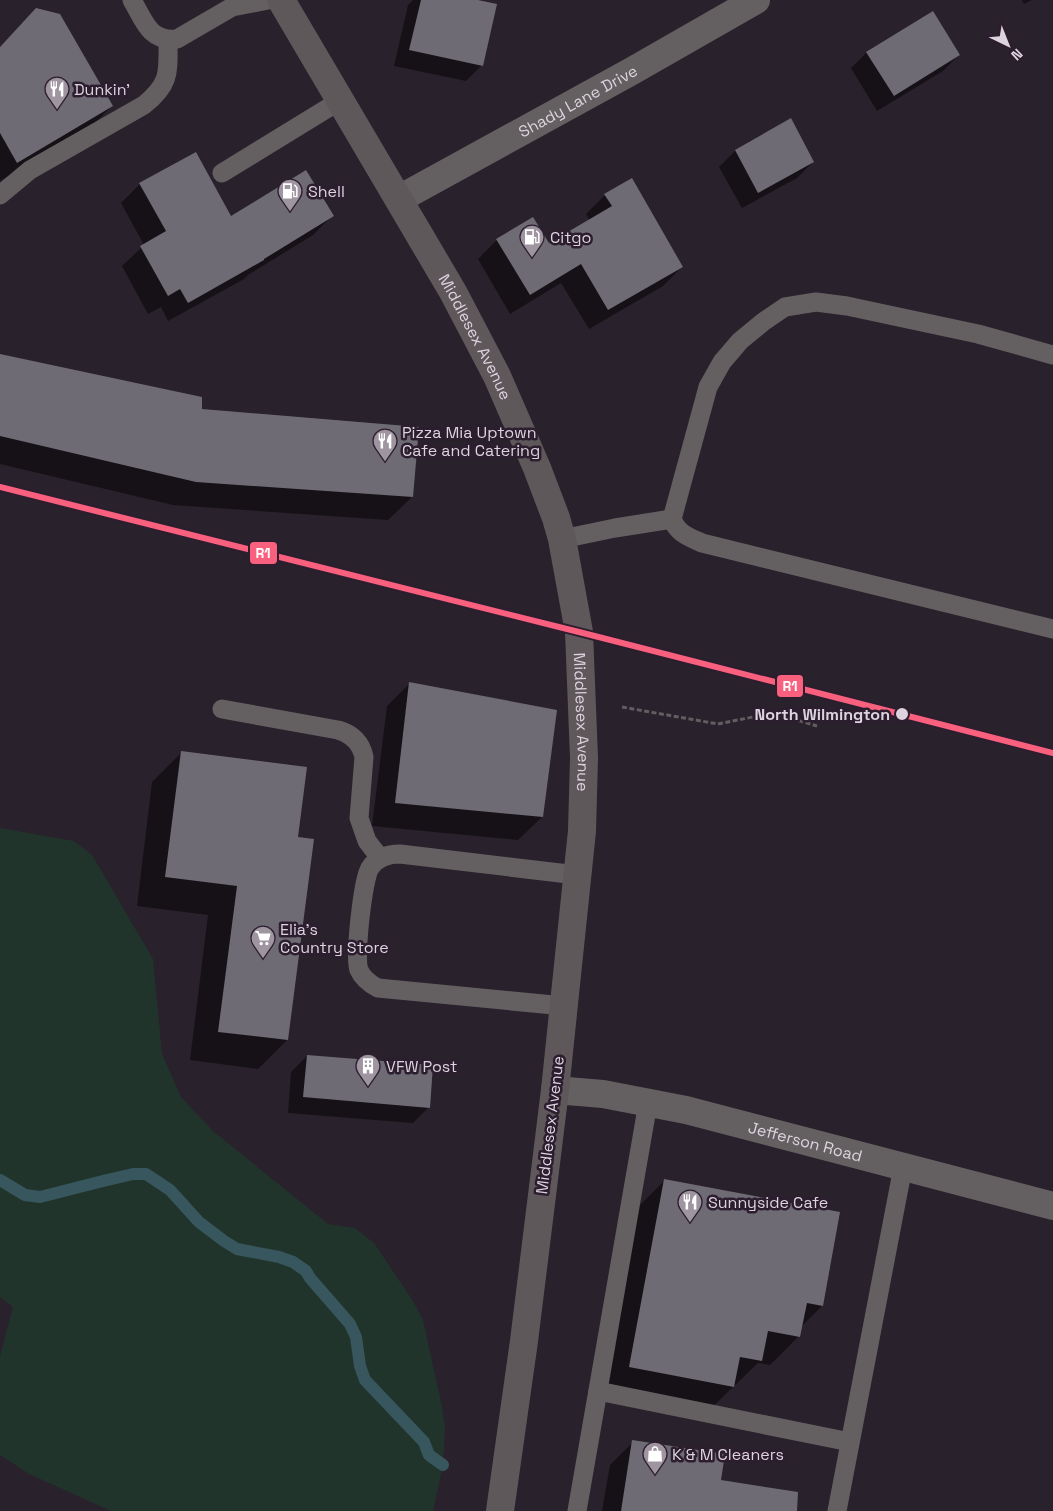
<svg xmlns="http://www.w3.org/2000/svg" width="1053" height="1511" font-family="'Space Grotesk',sans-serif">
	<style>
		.green { fill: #21342b }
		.shadow { fill: #0007 }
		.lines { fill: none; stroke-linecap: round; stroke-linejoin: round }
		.stream { stroke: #38565d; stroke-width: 12 }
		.building { fill: #6f6b75 }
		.path { stroke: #635d61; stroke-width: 3; stroke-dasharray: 5 2.5; stroke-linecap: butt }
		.lane { stroke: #646061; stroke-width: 19 }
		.street { stroke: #646061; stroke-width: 28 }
		.secondary { stroke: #5f585b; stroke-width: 28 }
		.rail-1-casing { stroke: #2c1d2f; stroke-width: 10 }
		.rail-1 { stroke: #f8607d; stroke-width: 6 }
		.stop-dot { fill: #ddd3df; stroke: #2c1d2f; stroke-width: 2 }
		.labels { text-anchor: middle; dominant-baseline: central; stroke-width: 5; stroke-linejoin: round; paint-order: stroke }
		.poi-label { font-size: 16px; fill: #ddd3df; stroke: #2c1d2f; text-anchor: start }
		.street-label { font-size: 16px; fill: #ddd3df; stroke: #2c1d2f }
		.stop-label { font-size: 16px; font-weight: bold; fill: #ddd3df; stroke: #2c1d2f; text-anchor: end }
		.line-badge { stroke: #2c1d2f; stroke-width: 2 }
		.badge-label { font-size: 14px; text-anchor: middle; font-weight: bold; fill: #fff }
	</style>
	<rect width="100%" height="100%" fill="#29212b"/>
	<polygon class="green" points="0,828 74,841 92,855 153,959 162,1054 181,1097 213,1131 328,1224 355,1228 374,1243 413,1301 423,1320 442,1407 445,1428 443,1465 433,1511 111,1511 29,1474 0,1455 0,1356 13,1307 0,1297"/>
	<g class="shadow">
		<polygon points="413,0 472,0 482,65 466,81 394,66 408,5"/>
		<polygon points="1022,0 1032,0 1024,4"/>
		<polygon points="36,9 112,106 89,129 0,181 0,47"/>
		<polygon points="867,52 959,55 943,71 877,111 851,68"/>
		<polygon points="735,151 813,162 797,178 742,208 719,167"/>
		<polygon points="140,184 231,218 332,216 313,235 248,275 244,279 168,321 161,307 148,314 122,266 144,245 121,203"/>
		<polygon points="605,195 682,267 663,286 589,329 561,283 510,314 478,259 497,240 548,244 590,221 586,214"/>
		<polygon points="0,356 200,411 412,497 388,520 173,505 0,464"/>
		<polygon points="410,683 542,817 518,840 372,826 387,706"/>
		<polygon points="181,753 296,838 287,1040 258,1069 190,1060 208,915 137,906 152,782"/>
		<polygon points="307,1056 429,1107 413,1123 288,1113 291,1072"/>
		<polygon points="665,1180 839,1213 822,1306 801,1327 799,1336 770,1365 758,1363 704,1415 601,1396 636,1209"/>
		<polygon points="633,1442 720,1481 748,1511 602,1511 610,1465"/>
	</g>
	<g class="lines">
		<polyline class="stream" points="0,1180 25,1195 40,1197 103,1181 133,1174 146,1174 170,1190 199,1222 224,1241 237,1249 279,1257 293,1262 306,1271 310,1278 350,1324 356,1337 360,1366 365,1380 424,1442 429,1455 443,1465"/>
	</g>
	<g class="building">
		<polygon points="421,0 478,0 497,4 483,66 409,50"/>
		<polygon points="36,8 60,14 113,106 17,163 0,133 0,47"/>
		<polygon points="933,11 960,55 894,96 866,52"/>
		<polygon points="791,118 814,162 758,193 735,150"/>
		<polygon points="196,152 231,216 306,170 334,216 264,259 264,260 188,303 180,289 168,296 140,246 166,231 139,183"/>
		<polygon points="632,178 683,267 608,310 581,264 530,295 496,239 533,217 549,243 612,206 604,194"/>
		<polygon points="0,354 202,397 202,409 419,427 413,497 196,482 0,436"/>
		<polygon points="409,682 557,710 543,817 395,803"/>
		<polygon points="181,751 307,767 298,837 314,839 288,1040 218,1032 237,886 165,877"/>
		<polygon points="307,1055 433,1065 430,1108 303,1097"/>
		<polygon points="664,1179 840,1212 823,1306 807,1303 800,1337 768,1331 762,1361 740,1357 734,1387 629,1367"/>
		<polygon points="632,1440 725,1454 721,1480 798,1492 797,1511 621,1511"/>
	</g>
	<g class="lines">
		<polyline class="path" points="622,707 718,724 773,713 817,726"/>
		<g class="lane">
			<path d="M 132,0 C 144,20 149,42 177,39 L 232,7 L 268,0"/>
			<polyline points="222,173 341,100"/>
			<path d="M 0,195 L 30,170 L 144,105 C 171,83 168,72 168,40"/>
			<polyline points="672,519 708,387 722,362 740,341 763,322 785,307 816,302 847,306 978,334 1053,355"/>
			<path d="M 562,539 L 615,528 L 672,519 C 678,534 689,537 702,543 L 1053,629"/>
			<path d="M 222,709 L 338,730 C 352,734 361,743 364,757 L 359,818 L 367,841 L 380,858"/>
			<path d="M 564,1006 L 378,988 C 370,984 363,979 359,970 C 354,958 363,878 370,868 C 377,857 388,854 400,854 L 577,875"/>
			<polyline points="598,1391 850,1442"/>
			<polyline points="577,1511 648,1103"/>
			<polyline points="837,1511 903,1167"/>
		</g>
		<g class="street">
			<path id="s1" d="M 399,199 L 632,71 L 756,0"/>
			<path id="s2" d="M 555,1090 L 603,1094 L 686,1110 L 1053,1206"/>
		</g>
		<path class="secondary" id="s3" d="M 281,0 L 453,292 L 497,376 L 537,468 L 556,518 L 562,539 L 579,632 L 584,758 L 582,831 L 555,1090 L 524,1341 L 500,1511"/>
		<defs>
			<polyline id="rail-1" points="0,487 579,632 1053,753"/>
		</defs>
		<use href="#rail-1" class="rail-1-casing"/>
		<use href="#rail-1" class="rail-1"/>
	</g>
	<defs>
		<symbol id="restaurant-pin" viewBox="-11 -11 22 30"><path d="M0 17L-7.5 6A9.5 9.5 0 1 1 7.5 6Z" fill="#9e95a0" stroke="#2c1d2f"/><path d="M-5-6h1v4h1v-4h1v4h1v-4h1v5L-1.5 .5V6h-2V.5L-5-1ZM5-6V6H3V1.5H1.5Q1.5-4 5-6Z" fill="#fff"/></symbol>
		<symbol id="fuel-pin" viewBox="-11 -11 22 30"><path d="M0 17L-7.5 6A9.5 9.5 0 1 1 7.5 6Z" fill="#9e95a0" stroke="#2c1d2f"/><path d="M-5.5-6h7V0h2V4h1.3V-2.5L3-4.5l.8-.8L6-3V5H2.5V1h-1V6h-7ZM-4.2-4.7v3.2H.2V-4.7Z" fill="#fff"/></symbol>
		<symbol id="supermarket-pin" viewBox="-11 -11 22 30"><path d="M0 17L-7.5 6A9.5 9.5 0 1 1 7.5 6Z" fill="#9e95a0" stroke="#2c1d2f"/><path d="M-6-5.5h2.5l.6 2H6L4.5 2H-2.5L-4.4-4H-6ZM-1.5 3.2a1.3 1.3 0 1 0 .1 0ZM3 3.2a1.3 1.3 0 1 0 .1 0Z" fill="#fff"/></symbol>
		<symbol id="building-pin" viewBox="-11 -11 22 30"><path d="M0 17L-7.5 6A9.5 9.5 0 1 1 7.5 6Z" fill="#9e95a0" stroke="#2c1d2f"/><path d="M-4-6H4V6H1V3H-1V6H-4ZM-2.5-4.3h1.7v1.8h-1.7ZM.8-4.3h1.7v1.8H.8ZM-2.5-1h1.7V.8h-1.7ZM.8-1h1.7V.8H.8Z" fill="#fff"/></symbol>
		<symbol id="shop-pin" viewBox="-11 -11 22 30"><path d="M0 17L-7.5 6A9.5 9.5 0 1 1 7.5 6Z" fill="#9e95a0" stroke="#2c1d2f"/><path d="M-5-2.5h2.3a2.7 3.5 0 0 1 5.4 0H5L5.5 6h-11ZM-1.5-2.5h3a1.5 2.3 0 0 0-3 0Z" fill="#fff"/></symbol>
	</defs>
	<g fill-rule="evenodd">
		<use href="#restaurant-pin" x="43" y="75" width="28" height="38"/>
		<use href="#fuel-pin" x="276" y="177" width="28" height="38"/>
		<use href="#fuel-pin" x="518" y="223" width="28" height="38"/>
		<use href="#restaurant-pin" x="371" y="427" width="28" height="38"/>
		<use href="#supermarket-pin" x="249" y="924" width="28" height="38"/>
		<use href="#building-pin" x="354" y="1052" width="28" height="38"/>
		<use href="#restaurant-pin" x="676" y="1188" width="28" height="38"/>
		<use href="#shop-pin" x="641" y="1440" width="28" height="38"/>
	</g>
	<circle class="stop-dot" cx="902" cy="714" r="7"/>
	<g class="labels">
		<g class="poi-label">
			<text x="74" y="89">Dunkin'</text>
			<text x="308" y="191">Shell</text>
			<text x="550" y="237">Citgo</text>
			<text x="402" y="432">Pizza Mia Uptown<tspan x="402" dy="18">Cafe and Catering</tspan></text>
			<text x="280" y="929">Elia's<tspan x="280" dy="18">Country Store</tspan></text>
			<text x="386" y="1066">VFW Post</text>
			<text x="708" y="1202">Sunnyside Cafe</text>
			<text x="672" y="1454">K &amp; M Cleaners</text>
		</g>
		<g class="street-label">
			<text stroke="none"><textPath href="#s1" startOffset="204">Shady Lane Drive</textPath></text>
			<text stroke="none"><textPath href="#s3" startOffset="389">Middlesex Avenue</textPath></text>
			<text stroke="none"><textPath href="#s3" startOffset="794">Middlesex Avenue</textPath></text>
			<text transform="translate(550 1125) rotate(-83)">Middlesex Avenue</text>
			<text stroke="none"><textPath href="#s2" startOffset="256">Jefferson Road</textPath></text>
		</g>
		<g class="stop-label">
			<text x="890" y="714">North Wilmington</text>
		</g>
	</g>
	<g class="line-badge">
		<rect x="249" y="541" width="29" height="24" rx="5" fill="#f8607d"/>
		<rect x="776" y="674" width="28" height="24" rx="5" fill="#f8607d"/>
	</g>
	<g class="badge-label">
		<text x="263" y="558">R1</text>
		<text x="790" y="691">R1</text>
	</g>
	<g transform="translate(1008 45) rotate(137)" stroke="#2c1d2f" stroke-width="4" paint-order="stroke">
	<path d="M0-4L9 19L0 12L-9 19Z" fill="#ddd3df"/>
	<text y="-8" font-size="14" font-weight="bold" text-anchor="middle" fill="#ddd3df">N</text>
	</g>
</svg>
